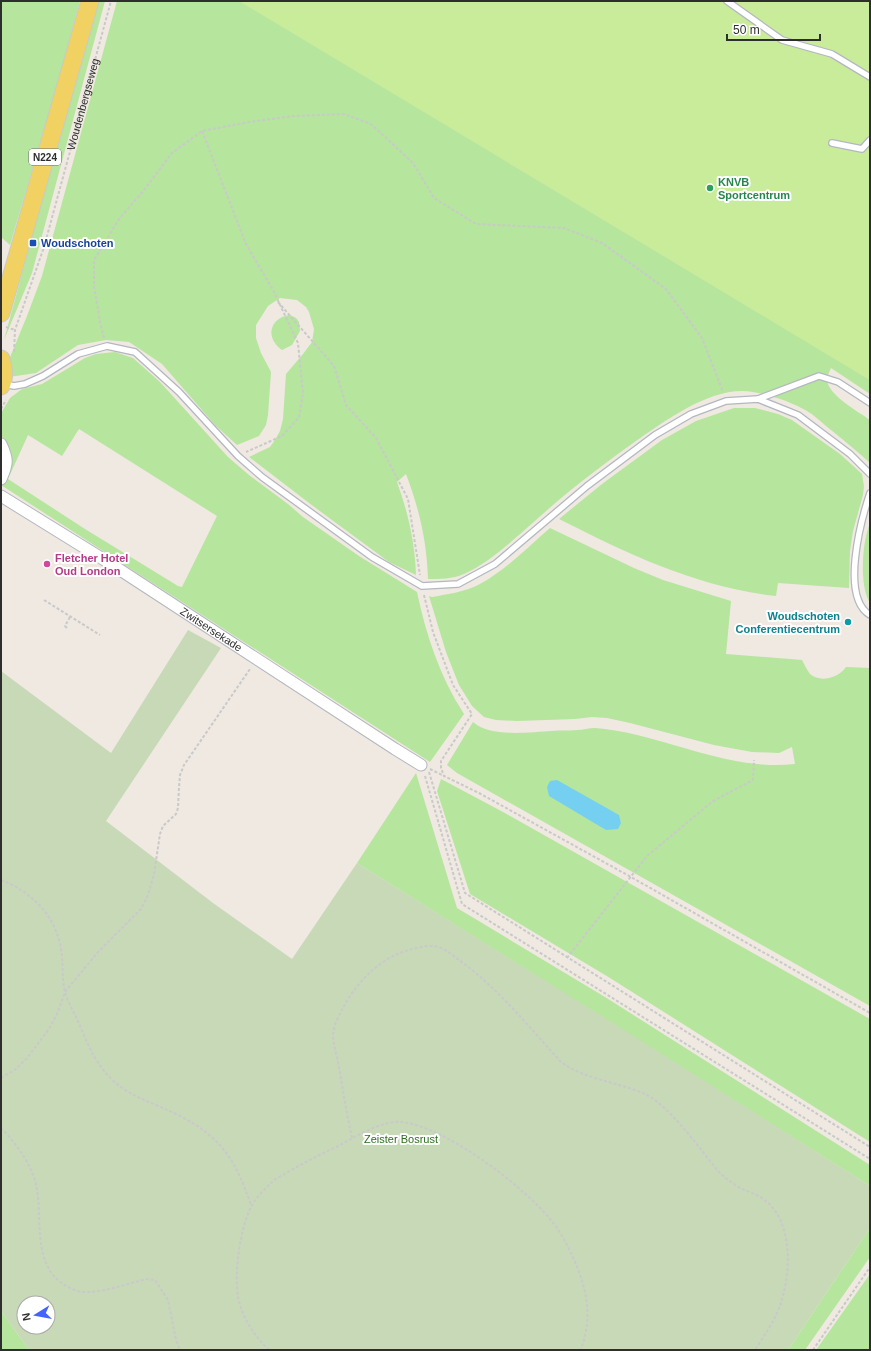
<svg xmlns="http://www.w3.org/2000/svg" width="871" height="1351" font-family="Helvetica,sans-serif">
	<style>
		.green { fill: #b6e59e; fill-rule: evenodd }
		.cemetery { fill: #c8d9b8; fill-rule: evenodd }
		.pitch { fill: #c9ec9a }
		.water { fill: #75cff0 }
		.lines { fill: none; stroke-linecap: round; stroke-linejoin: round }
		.service-casing { stroke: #b4b7c1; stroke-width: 8 }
		.minor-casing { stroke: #b4b7c1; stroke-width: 13 }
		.primary-casing { stroke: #c9c9c9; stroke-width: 19 }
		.path { stroke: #c9c9c9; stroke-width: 2; stroke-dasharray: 3 2; stroke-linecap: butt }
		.service { stroke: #fff; stroke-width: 5.5 }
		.minor { stroke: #fff; stroke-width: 11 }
		.primary { stroke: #f2d163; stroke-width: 17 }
		.leisure-dot { fill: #2e9e5b; stroke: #fff; stroke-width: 1.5 }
		.transit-dot { fill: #1a4fb4; stroke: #fff; stroke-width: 1.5 }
		.hotel-dot { fill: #d1479c; stroke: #fff; stroke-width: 1.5 }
		.culture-dot { fill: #0f9aa8; stroke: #fff; stroke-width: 1.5 }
		.labels { text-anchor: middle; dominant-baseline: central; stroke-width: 4; stroke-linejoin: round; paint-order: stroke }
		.shield { fill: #fff; stroke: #6d6d6d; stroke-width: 1 }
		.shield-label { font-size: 10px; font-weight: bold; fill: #2e2e2e }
		.street-label { font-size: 11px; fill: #2e2e2e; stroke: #fff }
		.leisure-label { font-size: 11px; font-weight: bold; fill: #27864d; stroke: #fff; text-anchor: start }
		.transit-label { font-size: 11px; font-weight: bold; fill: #164399; stroke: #fff; text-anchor: start }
		.hotel-label { font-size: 11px; font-weight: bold; fill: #b23c85; stroke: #fff; text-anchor: start }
		.culture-label { font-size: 11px; font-weight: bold; fill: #0d838f; stroke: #fff; text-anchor: end }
		.park-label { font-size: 11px; fill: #2c6e1b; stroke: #fff }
	</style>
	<rect width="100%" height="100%" fill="#efe9e1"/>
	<g class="green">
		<polygon points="1,1 80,1 57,87 10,245 1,237"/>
		<polygon points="96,1 105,1 32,273 4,340"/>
		<path d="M 117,1 L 420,1 L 870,246 L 870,394 L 831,368 C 829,372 827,377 827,380 C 828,395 859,412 870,420 L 870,463 C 856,450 841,438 826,426 C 820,421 814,415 807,411 C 791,402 771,395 753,392 C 713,385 667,420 636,441 C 601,466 568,491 536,520 C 514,539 491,562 464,574 C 452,579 440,579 428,579 C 427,542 419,508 406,474 L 397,482 C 408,512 415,543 416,575 L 389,562 L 313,506 L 249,457 L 270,447 L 275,440 L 280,431 L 283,419 L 286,374 L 303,354 L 312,342 L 314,329 L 309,312 L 306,307 L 297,300 L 280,298 L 268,306 L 256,325 L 256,338 L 261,353 L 271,372 L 268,415 L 266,425 L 259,436 L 237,445 L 215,425 L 162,364 L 129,342 L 106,340 L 78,345 L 36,373 L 9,377 L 6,367 L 27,316 L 42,276 Z"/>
		<path d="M 290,315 L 296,318 L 299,322 L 300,331 L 292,345 L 282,350 C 265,338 269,318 290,315 Z"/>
		<path d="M 115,352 L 133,358 L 160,382 L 228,457 L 249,475 L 288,504 L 303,517 L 359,556 L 417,592 C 426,635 440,677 464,714 L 430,762 L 1,485 L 1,413 L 10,398 L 22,389 L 42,384 L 85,358 L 96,354 ZM 79,429 L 217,516 L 182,587 L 178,586 L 85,529 L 8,479 L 28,435 L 62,456 Z"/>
		<path d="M 734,408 L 755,408 L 778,414 L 792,420 L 840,454 L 862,474 L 864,486 L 863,495 L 853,531 L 850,551 L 849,588 L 778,583 L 776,596 C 697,587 630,555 559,519 L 602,484 L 662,440 L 696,421 Z"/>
		<path d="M 870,523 L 870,603 C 859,586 862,542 870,523 Z"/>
		<path d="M 550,528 L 634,568 L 663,580 L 731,601 L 726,654 L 802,660 C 804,664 807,670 810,674 C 820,683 839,678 846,667 L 870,668 L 870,1006 L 457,773 L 447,765 L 473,722 C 491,738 529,732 552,731 C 560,730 569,731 577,730 C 583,730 589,728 595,728 C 661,733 727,772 795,764 L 792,747 L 779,753 L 752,752 L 714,745 L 630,723 L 607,718 L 592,717 L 575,719 L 517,721 L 496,720 L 484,717 L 472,706 L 459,685 L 446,652 L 429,596 L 432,597 C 448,594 465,592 480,584 C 506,570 528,547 550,528 ZM 607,809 L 618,815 L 621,823 L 606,830 L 599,825 Z"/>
		<polygon points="416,773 457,908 605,997 870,1165 870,1186 357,863"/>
		<polygon points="441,779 503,812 870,1019 870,1142 610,978 470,894 437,791"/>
		<polygon points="870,1228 870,1257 805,1350 788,1350"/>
		<polygon points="870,1274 870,1350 816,1350"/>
		<polygon points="1,1311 29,1350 1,1350"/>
	</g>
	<path class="cemetery" d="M 188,630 L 221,648 L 106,821 L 213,903 L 292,959 L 357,863 L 624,1030 L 870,1186 L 870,1228 L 788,1350 L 29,1350 L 1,1311 L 1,671 L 111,753 ZM 24,1303 L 48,1303 L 48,1327 L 24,1327 Z"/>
	<polygon class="pitch" points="239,1 870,1 870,380 863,376"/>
	<polygon class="water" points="557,780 619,815 621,823 618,829 606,830 549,796 547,787 550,781"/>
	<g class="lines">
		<defs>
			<g id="service">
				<polyline points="727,1 782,40 832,54 870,77"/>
				<polyline points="832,143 862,149 870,140"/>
				<polyline points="4,384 14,386 25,384 43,376 78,354 107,346 135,352 179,392 238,456 262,477 372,557 422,586 458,584 495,564 587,486 655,435 691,414 726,401 758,399 798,415 850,454 870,474"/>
				<polyline points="758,399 819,376 838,382 870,403"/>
				<path d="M 870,493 C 861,520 840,597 870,615"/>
			</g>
			<g id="minor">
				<path d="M 1,444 C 8,459 8,463 1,479"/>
				<path id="s2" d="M 1,496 L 111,564 L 395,749 L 421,765"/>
			</g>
			<g id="primary">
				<polyline points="1,313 90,1"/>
				<path d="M 1,359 C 4,368 5,377 1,386"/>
			</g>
		</defs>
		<use href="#service" class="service-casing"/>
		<use href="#minor" class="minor-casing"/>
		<use href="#primary" class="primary-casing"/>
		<g class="path">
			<polyline points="202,131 246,244 273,290 298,343 303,393 299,417 282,436 246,452"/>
			<polyline points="278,302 334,366 346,405 376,438 408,499 420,575"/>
			<polyline points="6,327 15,330"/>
			<polyline points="104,338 100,322 94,286 94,260 119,219 144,190 172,153 202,131 249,122 294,116 344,114 371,124 413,163 434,198 476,224 564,228 602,243 666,289 702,338 723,392"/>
			<path id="s1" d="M 14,352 L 15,330 L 44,247 L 111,1"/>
			<polyline points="1,409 6,400"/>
			<polyline points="424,595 433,632 453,685 472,714 441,761 441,768 444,776 479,793 631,877 870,1013"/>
			<polyline points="44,600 100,635"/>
			<polyline points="67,628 65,626 70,617"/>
			<polyline points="430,769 444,776"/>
			<polyline points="429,772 465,893 870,1147"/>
			<polyline points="425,776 462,904 870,1159"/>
			<path d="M 1,880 C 30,891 53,913 60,944 C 64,959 61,976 65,992 C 67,1000 72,1009 76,1017 C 84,1034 90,1053 102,1068 C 122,1096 151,1101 180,1116 C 223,1138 236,1162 251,1205"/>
			<polyline points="567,958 647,856 713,801 753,780 754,760"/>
			<polyline points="1,1078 16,1069 27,1058 49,1029 57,1014 65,992 98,952 141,909 148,895 154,874 160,834 163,826 176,814 178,808 179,787 180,775 184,765 250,669"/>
			<path d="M 1,1128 C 16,1143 31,1164 36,1184 C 43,1216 32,1259 60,1282 C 66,1286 74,1291 82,1292 C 104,1293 125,1284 147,1279 L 155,1280 L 168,1300 L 176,1340 L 180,1350"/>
			<path d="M 352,1138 C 347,1115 343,1091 339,1067 C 337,1057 334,1047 333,1037 C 333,1026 339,1015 344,1006 C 360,978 384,954 417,948 C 424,946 432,945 438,947 C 446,949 453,956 459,960 C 498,988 529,1027 561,1062 C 585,1080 620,1082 647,1095 C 671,1108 700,1149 718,1171 C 725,1178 732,1183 740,1188 C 749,1192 759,1195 767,1202 C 792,1223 791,1270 782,1299 C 778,1316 764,1336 755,1350"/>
			<path d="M 269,1350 C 254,1336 242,1317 238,1297 C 234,1274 240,1228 251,1207 C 255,1198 265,1189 272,1182 C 276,1178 283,1175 288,1172 C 305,1162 321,1154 338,1146 C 355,1137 382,1120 402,1122 C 446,1127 522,1185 550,1219 C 559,1229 565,1241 571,1253 C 583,1278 592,1307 585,1335 C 584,1340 583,1345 580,1350"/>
			<polyline points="813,1350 870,1267"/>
		</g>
		<use href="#service" class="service"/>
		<use href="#minor" class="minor"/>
		<use href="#primary" class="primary"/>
	</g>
	<circle class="leisure-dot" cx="710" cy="188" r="4"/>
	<rect class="transit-dot" x="29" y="239" width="8" height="8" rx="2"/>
	<circle class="hotel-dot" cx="47" cy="564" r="4"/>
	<circle class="culture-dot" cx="848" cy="622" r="4"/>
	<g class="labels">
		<rect class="shield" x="29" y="149" width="32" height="16" rx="3"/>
		<g class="shield-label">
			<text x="45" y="157">N224</text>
		</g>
		<g class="street-label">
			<text stroke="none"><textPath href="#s1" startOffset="258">Woudenbergseweg</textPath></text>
			<text stroke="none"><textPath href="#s2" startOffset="249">Zwitsersekade</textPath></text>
		</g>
		<g class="leisure-label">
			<text x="718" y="182">KNVB<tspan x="718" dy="13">Sportcentrum</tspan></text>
		</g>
		<g class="transit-label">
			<text x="41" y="243">Woudschoten</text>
		</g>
		<g class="hotel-label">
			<text x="55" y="558">Fletcher Hotel<tspan x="55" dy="13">Oud London</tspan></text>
		</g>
		<g class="culture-label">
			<text x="840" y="616">Woudschoten<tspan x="840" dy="13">Conferentiecentrum</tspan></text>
		</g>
		<g class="park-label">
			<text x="401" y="1139">Zeister Bosrust</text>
		</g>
	</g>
	<rect width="871" height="1351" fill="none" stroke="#2e2e2e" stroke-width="4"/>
	<g transform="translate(36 1315) rotate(259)"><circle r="19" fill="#ffffff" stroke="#ababab"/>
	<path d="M0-3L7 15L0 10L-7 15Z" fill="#4264fb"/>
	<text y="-6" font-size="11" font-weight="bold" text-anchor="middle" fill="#2e2e2e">N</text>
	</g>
	<path d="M727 34v6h93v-6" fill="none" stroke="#2e2e2e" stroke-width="2"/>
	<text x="733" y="34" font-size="12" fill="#2e2e2e" stroke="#ffffff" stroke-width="3" paint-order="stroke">50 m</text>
</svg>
